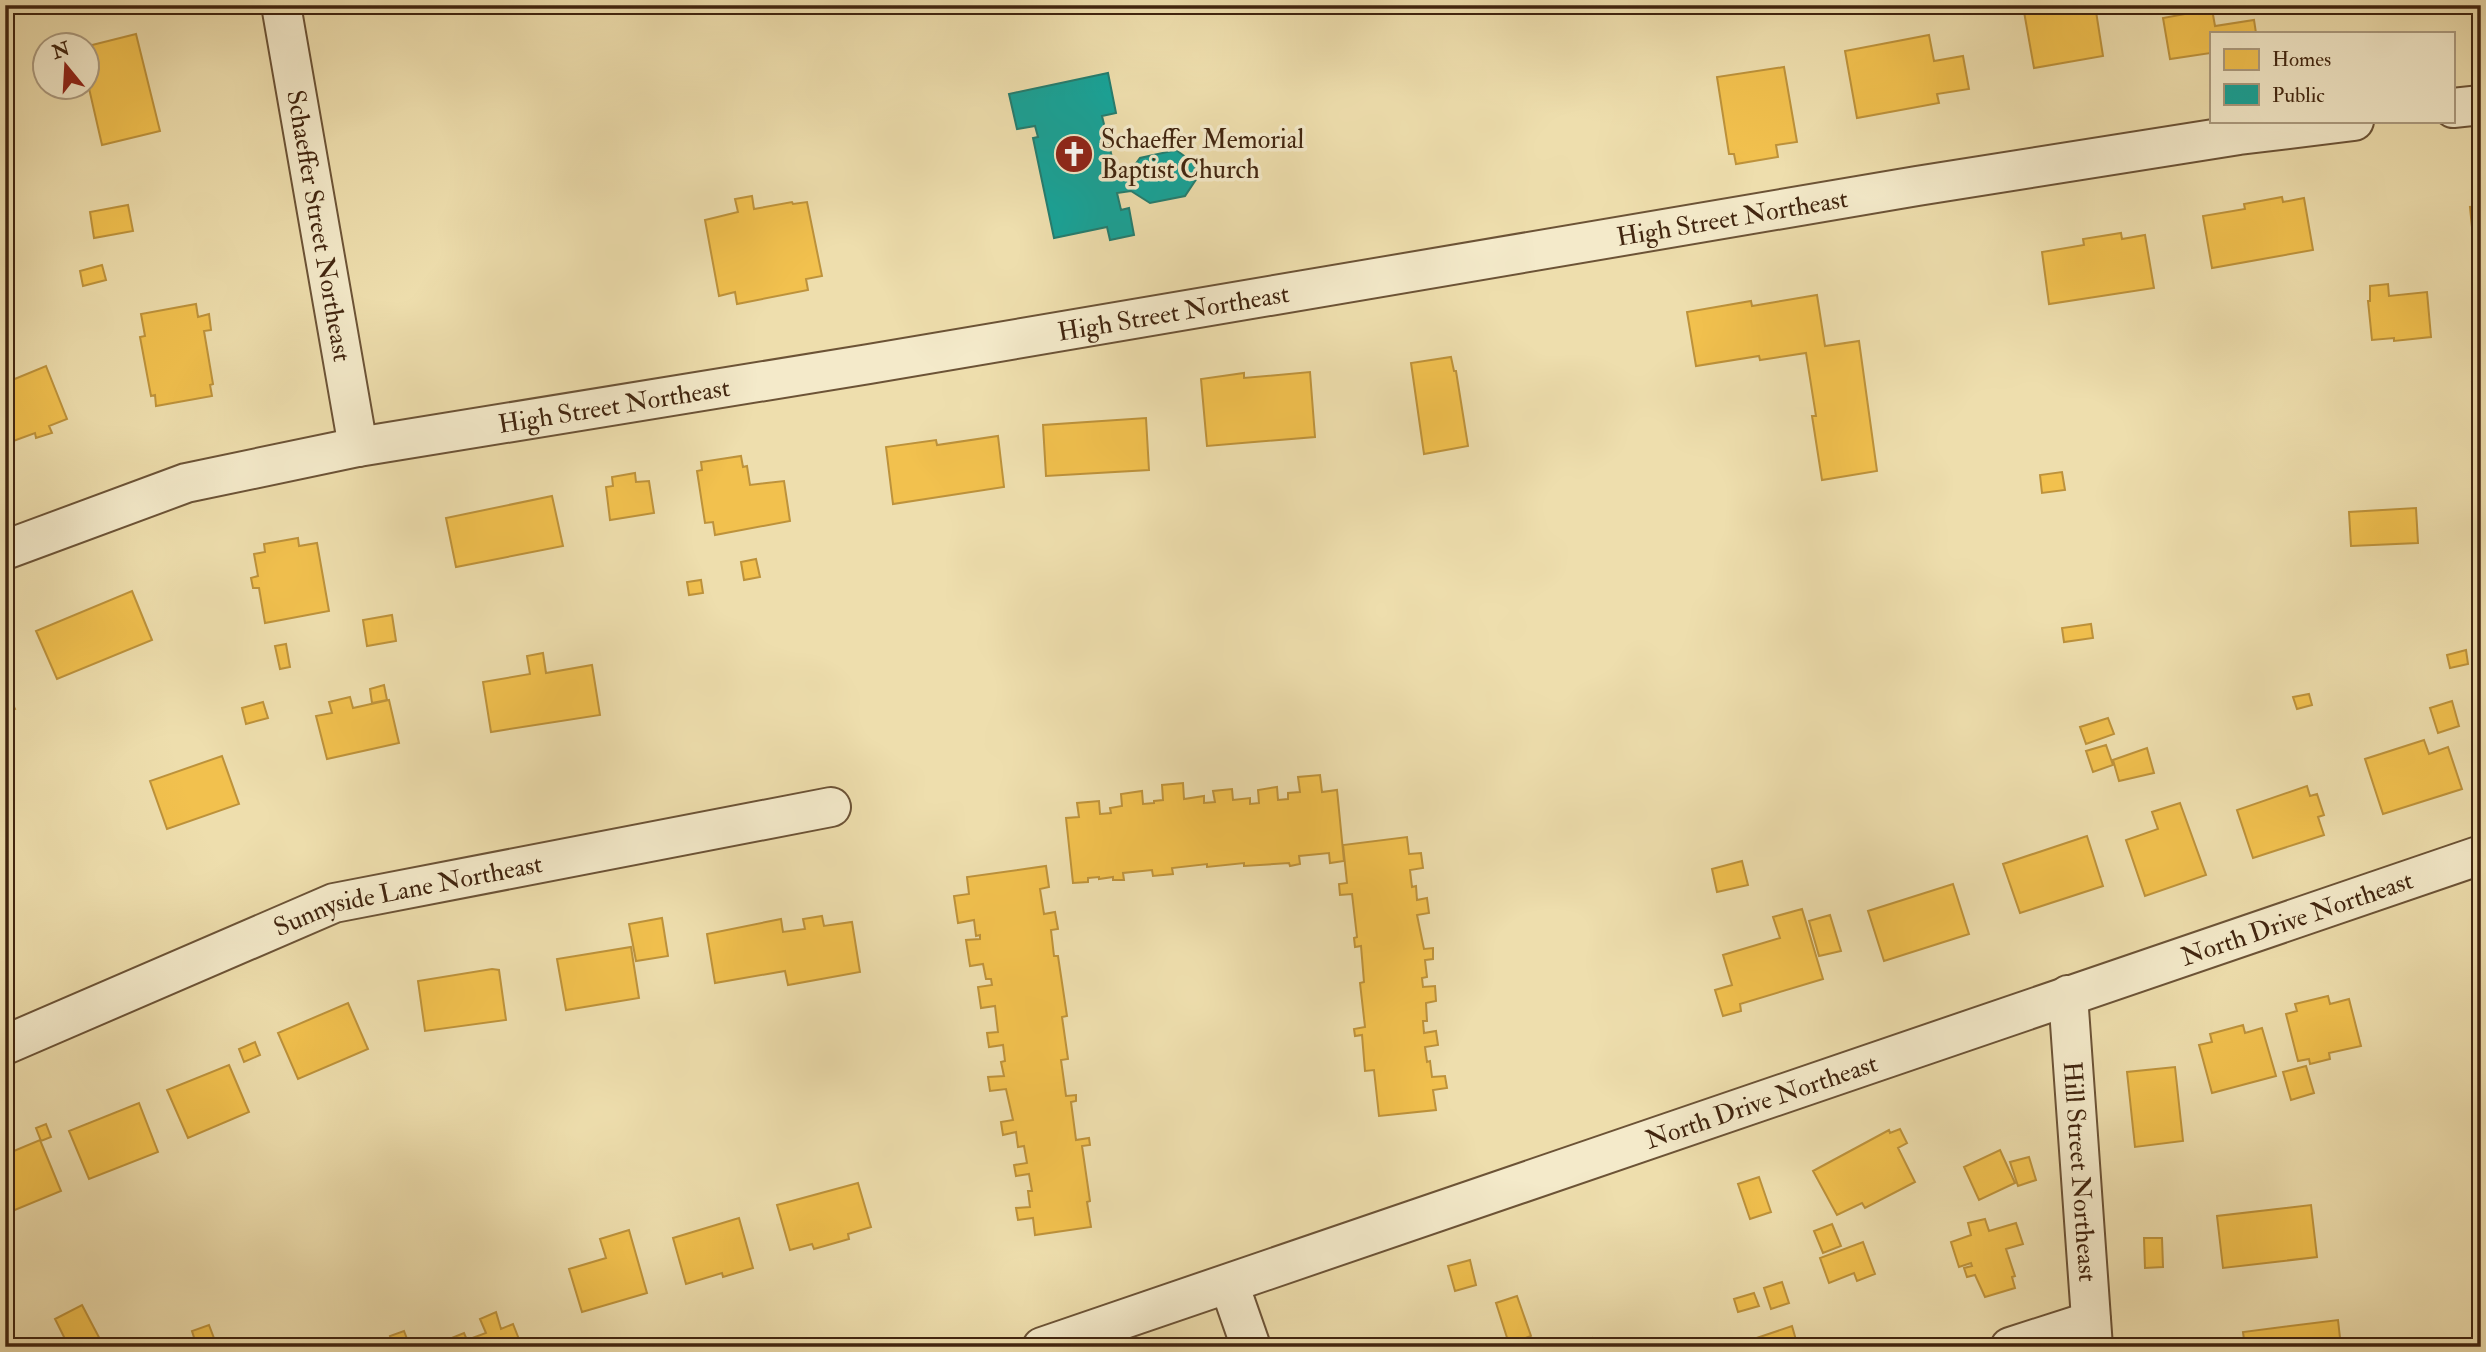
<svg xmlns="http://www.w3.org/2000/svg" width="2486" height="1352" font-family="'IM FELL Double Pica',serif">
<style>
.homes{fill:#f2c14e;stroke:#bd923b;stroke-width:2}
.public{fill:#17a398;stroke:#247d6f;stroke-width:2}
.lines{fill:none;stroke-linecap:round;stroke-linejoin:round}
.street-casing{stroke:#6c5336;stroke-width:42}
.street{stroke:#f4eaca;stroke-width:38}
.labels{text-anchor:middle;stroke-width:7;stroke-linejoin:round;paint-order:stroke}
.poi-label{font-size:26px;fill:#41250f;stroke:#f4eaca;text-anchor:start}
.street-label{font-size:26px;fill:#41250f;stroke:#f4eaca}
</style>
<rect width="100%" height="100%" fill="#eedead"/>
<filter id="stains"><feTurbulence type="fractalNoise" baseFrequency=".00286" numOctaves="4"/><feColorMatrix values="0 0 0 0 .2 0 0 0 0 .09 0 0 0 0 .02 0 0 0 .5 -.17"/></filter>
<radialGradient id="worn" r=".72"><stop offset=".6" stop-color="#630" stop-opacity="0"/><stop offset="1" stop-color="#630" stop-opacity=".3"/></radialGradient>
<path class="homes" d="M2031,5H2095L2103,56L2034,68L2023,6Z
M2212,9L2215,26L2254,20L2256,33H2211V53L2170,59L2163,18Z
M136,34L160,131L102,145L88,84V46Z
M1929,35L1934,61L1963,56L1969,89L1937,94L1939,103L1857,118L1845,51Z
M1784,67L1797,142L1776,145L1778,157L1736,164L1734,154H1729L1717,77Z
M752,196L754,209L792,202L793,204L807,202L822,276L806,279L808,290L737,304L735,292L719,296L705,220L738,212L735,199Z
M2282,197L2283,202L2304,198L2313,250L2212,268L2203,216L2245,209L2244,204Z
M128,205L133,231L94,238L90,212Z
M2481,206V289H2478L2470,207Z
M2121,233L2122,239L2145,235L2154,288L2049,304L2042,252L2084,245L2083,239Z
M102,265L106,280L83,286L80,271Z
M2388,284L2389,296L2427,292L2431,337L2394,341V338L2372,340L2368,301H2370V286Z
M1817,295L1825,346L1859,341L1877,471L1822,480L1812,416H1816L1806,353L1760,360L1759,356L1696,366L1687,312L1751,301L1752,306Z
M196,304L198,317L209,314L211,330L204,331L213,384L210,385L212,396L156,406L155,395L151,396L140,337L145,336L141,314Z
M1451,357L1454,371H1456L1468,446L1424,454L1411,363Z
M46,366L67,419L49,426L52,433L36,438L35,433L5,444V383Z
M1310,372L1315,437L1207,446L1201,379L1244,373V378Z
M2481,381V439H2478L2472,382Z
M1146,418L1149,470L1046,476L1043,425Z
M998,436L1004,487L893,504L886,447L936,440L937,445Z
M741,456L743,467L747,466L750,485L784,481L790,521L715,535L713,522L705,523L697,471L702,470L701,462Z
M2062,472L2065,490L2042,493L2040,475Z
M635,473L636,482L649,481L654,513L610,520L606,487L613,486L612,477Z
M552,496L563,546L456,567L446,518Z
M2416,508L2418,543L2351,546L2349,512Z
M298,538L299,546L317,543L329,611L265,623L259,588H253L251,578L258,576L254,554L265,552L264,544Z
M756,559L760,577L744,580L741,562Z
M701,580L703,593L689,595L687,582Z
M132,591L152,640L57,679L36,631Z
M392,615L396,641L367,646L363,620Z
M2091,624L2093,638L2064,642L2062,628Z
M286,644L290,667L280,669L275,646Z
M2466,650L2468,664L2450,668L2447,655Z
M543,653L546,673L592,665L600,715L491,732L483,682L530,674L527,656Z
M384,685L387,700L372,703L370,689Z
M5,687L15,709L5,714Z
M2309,694L2312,705L2297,709L2293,697Z
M350,697L353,708L389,700L399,743L327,759L316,716L332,713L329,702Z
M2452,701L2459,726L2438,733L2430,708Z
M263,702L268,718L246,724L242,708Z
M2108,718L2114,734L2086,744L2080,727Z
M2424,740L2429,754L2448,747L2462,789L2383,814L2365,759Z
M2106,745L2113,765L2093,772L2086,751Z
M2147,748L2154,773L2119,781L2113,760Z
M222,756L239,804L167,829L150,781Z
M1320,775L1322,792L1337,790L1344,861L1330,863L1329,853L1299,856L1300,864L1290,866L1289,863L1244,866V863L1207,867V864L1172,868L1173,874L1153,876L1152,870L1123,873L1124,880H1113V877L1099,879V877L1088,878V882L1073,883L1066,818L1079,817L1077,803L1099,801L1100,814L1111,813L1110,808L1122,806L1121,794L1142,791L1143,804L1154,803V801L1163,800L1162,785L1183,783L1184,799L1204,796V803L1215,802L1213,791L1232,789L1233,800L1250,798V804L1259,803L1258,790L1277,787L1278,800L1288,799V793L1300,792L1298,777Z
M2307,786L2310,796L2317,794L2324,815L2318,817L2324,835L2253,858L2237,810Z
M2180,803L2206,875L2145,896L2126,840L2158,829L2152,812Z
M2087,836L2103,886L2020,913L2003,864Z
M1407,837L1409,854L1421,853L1423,868L1410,870L1412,887L1416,886L1417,900L1427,898L1429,913L1417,915L1424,949L1433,948V959L1425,960L1427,977L1422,978L1423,987L1435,986L1436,1001L1426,1003L1427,1021H1423L1424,1033L1436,1031L1438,1045L1425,1047L1427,1062L1430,1061L1432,1077L1445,1076L1447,1088L1433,1090L1436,1110L1379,1116L1374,1070L1365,1071L1362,1035L1355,1036L1354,1029L1365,1027L1360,983L1364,982L1361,946L1355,947L1354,938L1357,937L1352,894L1340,895L1339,884L1347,883L1343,845Z
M1742,861L1748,885L1717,892L1712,869Z
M1046,866L1049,887L1040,889L1044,914L1055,912L1058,929L1051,930L1054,956H1058L1067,1016L1062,1017L1068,1059L1061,1060L1066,1096L1076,1095V1101L1071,1102L1076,1140L1089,1138L1090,1145L1082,1146L1090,1201L1087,1202L1091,1227L1035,1235L1033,1218L1018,1220L1016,1208L1030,1207L1028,1191H1032L1029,1174L1016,1176L1014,1165L1027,1163L1024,1146L1018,1147L1016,1132L1003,1135L1001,1122L1013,1120L1006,1089L990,1091L988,1077L1004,1076L1001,1062L1005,1061L1003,1045L989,1047L987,1033L998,1032L995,1006L981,1008L978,987L992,985L991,979H986L983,964L970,966L966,940L980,939V935L976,936L974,920L958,923L954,896L969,894L967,877Z
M1953,884L1969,934L1884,961L1868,911Z
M1802,909L1823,979L1740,1004L1741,1011L1723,1016L1715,990L1732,985L1723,955L1780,938L1773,917Z
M1830,915L1841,951L1819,956L1809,921Z
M822,916L824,926L852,922L860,972L788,985L785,971L715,983L707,934L781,919L783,932L805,929L803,919Z
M662,918L668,956L636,961L629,924Z
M631,947L639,998L566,1010L557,959Z
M492,969L499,970L506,1020L425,1031L418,981Z
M2328,996L2330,1004L2349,999L2361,1046L2329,1053L2330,1059L2310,1064L2309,1059L2298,1061L2286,1014L2297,1011L2295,1004Z
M348,1003L368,1049L298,1079L278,1033Z
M2243,1025L2245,1033L2262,1028L2276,1076L2212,1093L2199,1045L2212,1042L2210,1034Z
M255,1042L260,1055L244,1062L239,1049Z
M229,1065L249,1112L188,1138L167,1090Z
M2306,1066L2314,1093L2291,1100L2283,1072Z
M2175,1067L2183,1141L2135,1147L2127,1072Z
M139,1103L158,1152L89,1179L69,1131Z
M46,1124L51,1137L41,1141L36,1128Z
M1900,1129L1907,1143L1898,1148L1915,1182L1865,1208L1862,1203L1837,1215L1813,1171L1889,1130L1890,1133Z
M40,1140L61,1191L5,1214V1159L11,1156L9,1153Z
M2000,1150L2015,1183L1979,1200L1964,1167Z
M2029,1157L2036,1180L2018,1186L2010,1162Z
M1759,1177L1771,1212L1750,1219L1738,1184Z
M858,1183L871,1227L848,1234L849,1239L814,1249L812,1244L790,1250L777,1205Z
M2311,1205L2317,1257L2223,1268L2217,1216Z
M739,1218L753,1268L723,1277L722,1273L686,1284L673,1238Z
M1985,1219L1989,1231L2016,1223L2023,1244L2006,1249L2015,1276L2012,1277L2015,1288L1985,1297L1975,1275L1967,1277L1964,1268L1972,1266L1971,1263L1959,1267L1951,1242L1971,1235L1968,1223Z
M1832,1224L1841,1246L1823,1253L1814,1231Z
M629,1230L647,1293L582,1312L569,1269L606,1258L600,1239Z
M2144,1238H2162L2163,1267L2145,1268Z
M1863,1242L1875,1274L1857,1281L1854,1273L1829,1283L1820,1258Z
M1470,1260L1476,1285L1455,1291L1448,1266Z
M2477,1260H2481V1297H2480Z
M1782,1282L1789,1303L1771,1309L1764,1288Z
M1754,1293L1759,1306L1738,1312L1734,1299Z
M1517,1296L1531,1336L1509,1344L1496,1303Z
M82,1305L103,1345L101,1347H69L55,1319Z
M496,1312L501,1329L513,1324L522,1347H452L449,1339L464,1333L467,1340L486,1333L480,1319Z
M2338,1320L2341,1347H2245L2243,1332Z
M209,1325L215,1341L197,1347L192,1331Z
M1792,1326L1798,1347H1743L1742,1343Z
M404,1331L409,1344L394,1347L390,1336Z
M1592,1338L1595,1347H1578L1577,1343Z"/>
<path class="public" d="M1108,73L1116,113L1102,116L1117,178L1127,176L1140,158L1176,150L1194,163L1197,178L1185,196L1150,203L1131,191L1117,193L1121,210L1129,208L1134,235L1110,240L1107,227L1054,238L1033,138L1038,137L1035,126L1017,129L1009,94Z"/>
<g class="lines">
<g class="street-casing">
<g id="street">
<path id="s1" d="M281,5L358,447"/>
<path d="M2453,108L2481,105"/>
<path id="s2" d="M5,550L186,483L358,447L869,364L1917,186L2239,135L2354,121"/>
<path id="s3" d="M2068,995L2093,1347"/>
<path id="s4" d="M5,1045L334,903L831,807"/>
<path d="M1229,1284L1251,1347"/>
<path id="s5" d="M1042,1347L2481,855"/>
<path d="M2010,1347L2091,1321"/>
</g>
</g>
<use href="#street" class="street"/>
</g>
<defs>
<g id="church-disc" transform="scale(2.0125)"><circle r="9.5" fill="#8f2418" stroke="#f4eaca"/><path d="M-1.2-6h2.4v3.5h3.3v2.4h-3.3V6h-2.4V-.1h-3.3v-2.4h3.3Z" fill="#fff"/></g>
</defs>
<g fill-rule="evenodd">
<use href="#church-disc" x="1074" y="154"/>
</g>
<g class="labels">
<g class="poi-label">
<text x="1101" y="148">Schaeffer Memorial<tspan x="1101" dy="30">Baptist Church</tspan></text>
</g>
<g class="street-label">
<text dy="9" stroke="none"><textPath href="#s2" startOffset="1762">High Street Northeast</textPath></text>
<text dy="9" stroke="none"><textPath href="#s1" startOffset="224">Schaeffer Street Northeast</textPath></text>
<text dy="9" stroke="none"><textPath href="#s2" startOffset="1195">High Street Northeast</textPath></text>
<text dy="9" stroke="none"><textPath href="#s2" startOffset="628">High Street Northeast</textPath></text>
<text dy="9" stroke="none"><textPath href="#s4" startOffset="432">Sunnyside Lane Northeast</textPath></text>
<text dy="9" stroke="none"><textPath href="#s5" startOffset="1326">North Drive Northeast</textPath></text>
<text dy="9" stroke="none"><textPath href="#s5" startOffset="760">North Drive Northeast</textPath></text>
<text dy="9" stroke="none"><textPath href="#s3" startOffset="177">Hill Street Northeast</textPath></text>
</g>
</g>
<rect width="2486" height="1352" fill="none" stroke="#eedead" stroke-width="28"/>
<rect x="7" y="7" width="2472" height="1338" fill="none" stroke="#41250f" stroke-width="3.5"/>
<rect x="14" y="14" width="2458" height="1324" fill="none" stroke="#41250f" stroke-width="2"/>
<rect x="2210" y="32" width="245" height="91" fill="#f4eaca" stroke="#ac9b7f" stroke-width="2"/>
<rect x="2224" y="49" width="35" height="21" fill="#f2c14e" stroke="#ac9b7f" stroke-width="2"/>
<text x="2272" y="66" font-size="21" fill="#41250f">Homes</text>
<rect x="2224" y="84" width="35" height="21" fill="#17a398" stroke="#ac9b7f" stroke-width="2"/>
<text x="2272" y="102" font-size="21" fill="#41250f">Public</text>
<g transform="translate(66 66) rotate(342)"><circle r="33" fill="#f4eaca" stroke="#ac9b7f" stroke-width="2"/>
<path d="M0-5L12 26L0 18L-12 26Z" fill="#8f2418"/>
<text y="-10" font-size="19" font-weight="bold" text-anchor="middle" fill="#41250f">N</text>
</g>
<rect width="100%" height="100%" filter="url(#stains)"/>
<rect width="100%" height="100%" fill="url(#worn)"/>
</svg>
